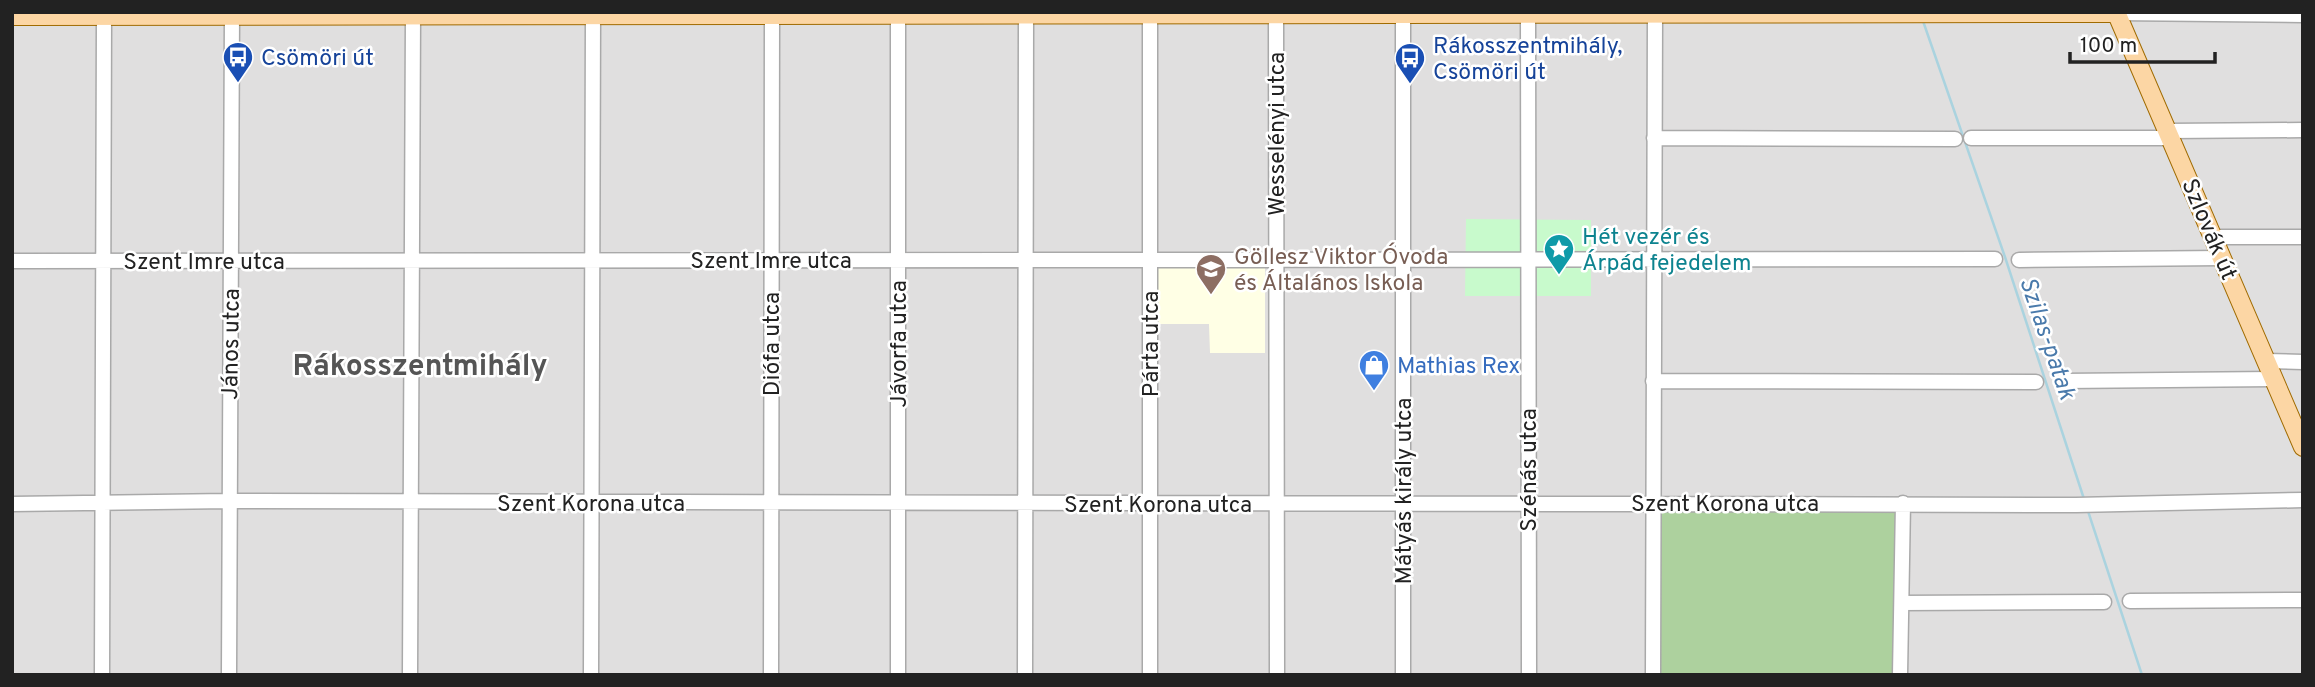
<svg xmlns="http://www.w3.org/2000/svg" width="2315" height="687" font-family="Overpass,sans-serif">
<style>
.residential{fill:#e0dfdf}
.education{fill:#ffffe5}
.forest{fill:#add19e}
.park{fill:#c8facc}
.lines{fill:none;stroke-linecap:round;stroke-linejoin:round}
.stream{stroke:#aad3df;stroke-width:2.5}
.minor-casing{stroke:#a9a9a9;stroke-width:17}
.major-casing{stroke:#a06b00;stroke-width:20}
.minor{stroke:#fff;stroke-width:14}
.major{stroke:#fcd6a4;stroke-width:18}
.labels{text-anchor:middle;stroke-width:5;stroke-linejoin:round;paint-order:stroke}
.transit-label{font-size:23px;fill:#164399;stroke:#fff;text-anchor:start}
.street-label{font-size:23px;fill:#222;stroke:#fff}
.culture-label{font-size:23px;fill:#0d838f;stroke:#fff;text-anchor:start}
.education-label{font-size:23px;fill:#785e54;stroke:#fff;text-anchor:start}
.shop-label{font-size:23px;fill:#366cbe;stroke:#fff;text-anchor:start}
.water-label{font-size:24px;font-style:italic;fill:#4a7aab;stroke:#fff}
.district-label{font-size:30px;font-weight:bold;fill:#555;stroke:#fff}
</style>
<rect width="100%" height="100%" fill="#f2efe9"/>
<path class="residential" d="M12,12H2303V675H12Z"/>
<path class="education" d="M1157,267L1265,268V353H1210L1209,324H1156Z"/>
<path class="forest" d="M1903,503L1900,675H1653L1654,504Z"/>
<path class="park" d="M1466,219L1591,220V296H1465Z"/>
<g class="lines">
<path class="stream" d="M1923,21L2005,257L2084,499
M2087,508L2142,675"/>
<g class="minor-casing">
<path id="minor" d="M1276,13L1277,675
M2116,13L2303,15
M1528,14L1529,675
M2168,131L2303,130
M1654,138L1955,139
M1971,138H2170
M2213,237H2303
M2019,260L2222,258
M12,261L1995,259
M2266,361L2303,362
M1653,381L2036,382
M2063,381L2274,379
M12,504L228,501L2076,505L2303,500
M2130,601L2303,600
M1902,603L2104,602
M102,675L104,15
M229,675L232,12
M410,675L413,15
M591,675L593,14
M771,675L772,13
M898,675V14
M1025,675L1026,14
M1150,675V14
M1403,675V13
M1653,675L1655,14
M1900,675L1903,503"/>
</g>
<g class="major-casing">
<path id="major" d="M2116,12L2303,447
M12,16L2116,13"/>
</g>
<use href="#minor" class="minor"/>
<use href="#major" class="major"/>
</g>
<defs>
<g id="bus-pin" transform="scale(1.575)"><path d="M0 17L-7.5 6A9.5 9.5 0 1 1 7.5 6Z" fill="#1a4fb4" stroke="#fff"/><path d="M-5-6H5V4H4V6H2V4H-2V6H-4V4H-5ZM-3.5-4V0h7V-4ZM-3.5 1.2v1.5H-2V1.2ZM2 1.2v1.5H3.5V1.2Z" fill="#fff"/></g>
<g id="sight-pin" transform="scale(1.575)"><path d="M0 17L-7.5 6A9.5 9.5 0 1 1 7.5 6Z" fill="#0f9aa8" stroke="#fff"/><path d="M0-6L1.8-2.2L6-1.7L2.9 1.2L3.7 5.4L0 3.3L-3.7 5.4L-2.9 1.2L-6-1.7L-1.8-2.2Z" fill="#fff"/></g>
<g id="school-pin" transform="scale(1.575)"><path d="M0 17L-7.5 6A9.5 9.5 0 1 1 7.5 6Z" fill="#8d6e63" stroke="#fff"/><path d="M0-5L7-2L0 1L-7-2ZM-4 1L0 2.5L4 1V4Q0 6-4 4Z" fill="#fff"/></g>
<g id="shop-pin" transform="scale(1.575)"><path d="M0 17L-7.5 6A9.5 9.5 0 1 1 7.5 6Z" fill="#3f7fe0" stroke="#fff"/><path d="M-5-2.5h2.3a2.7 3.5 0 0 1 5.4 0H5L5.5 6h-11ZM-1.5-2.5h3a1.5 2.3 0 0 0-3 0Z" fill="#fff"/></g>
</defs>
<g fill-rule="evenodd">
<use href="#bus-pin" x="238" y="57"/>
<use href="#bus-pin" x="1410" y="58"/>
<use href="#sight-pin" x="1559" y="249"/>
<use href="#school-pin" x="1211" y="269"/>
<use href="#shop-pin" x="1374" y="365"/>
</g>
<g class="labels">
<g class="transit-label">
<text x="1433" y="53">Rákosszentmihály,<tspan x="1433" dy="26">Csömöri út</tspan></text>
<text x="261" y="65">Csömöri út</text>
</g>
<g class="street-label">
<text transform="translate(1276 134) rotate(-90)" y="8">Wesselényi utca</text>
<text transform="translate(2210 229) rotate(67)" y="8">Szlovák út</text>
<text x="771" y="268">Szent Imre utca</text>
<text x="204" y="269">Szent Imre utca</text>
<text transform="translate(230 344) rotate(-89)" y="8">János utca</text>
<text transform="translate(771 344) rotate(-90)" y="8">Diófa utca</text>
<text transform="translate(898 344) rotate(-90)" y="8">Jávorfa utca</text>
<text transform="translate(1150 344) rotate(-90)" y="8">Párta utca</text>
<text transform="translate(1528 470) rotate(-90)" y="8">Szénás utca</text>
<text transform="translate(1403 491) rotate(-90)" y="8">Mátyás király utca</text>
<text x="591" y="511">Szent Korona utca</text>
<text x="1725" y="511">Szent Korona utca</text>
<text x="1158" y="512">Szent Korona utca</text>
</g>
<g class="culture-label">
<text x="1582" y="244">Hét vezér és<tspan x="1582" dy="26">Árpád fejedelem</tspan></text>
</g>
<g class="education-label">
<text x="1234" y="264">Göllesz Viktor Óvoda<tspan x="1234" dy="26">és Általános Iskola</tspan></text>
</g>
<g class="shop-label">
<text x="1397" y="373">Mathias Rex</text>
</g>
<g class="water-label">
<text transform="translate(2048 338) rotate(71)" y="8">Szilas-patak</text>
</g>
<g class="district-label">
<text x="420" y="375">Rákosszentmihály</text>
</g>
</g>
<rect width="2315" height="687" fill="none" stroke="#222222" stroke-width="28"/>
<path d="M2070 52v10h145v-10" fill="none" stroke="#222222" stroke-width="3.5"/>
<text x="2080" y="52" font-size="21" fill="#222222" stroke="#ffffff" stroke-width="5" paint-order="stroke">100 m</text>
</svg>
